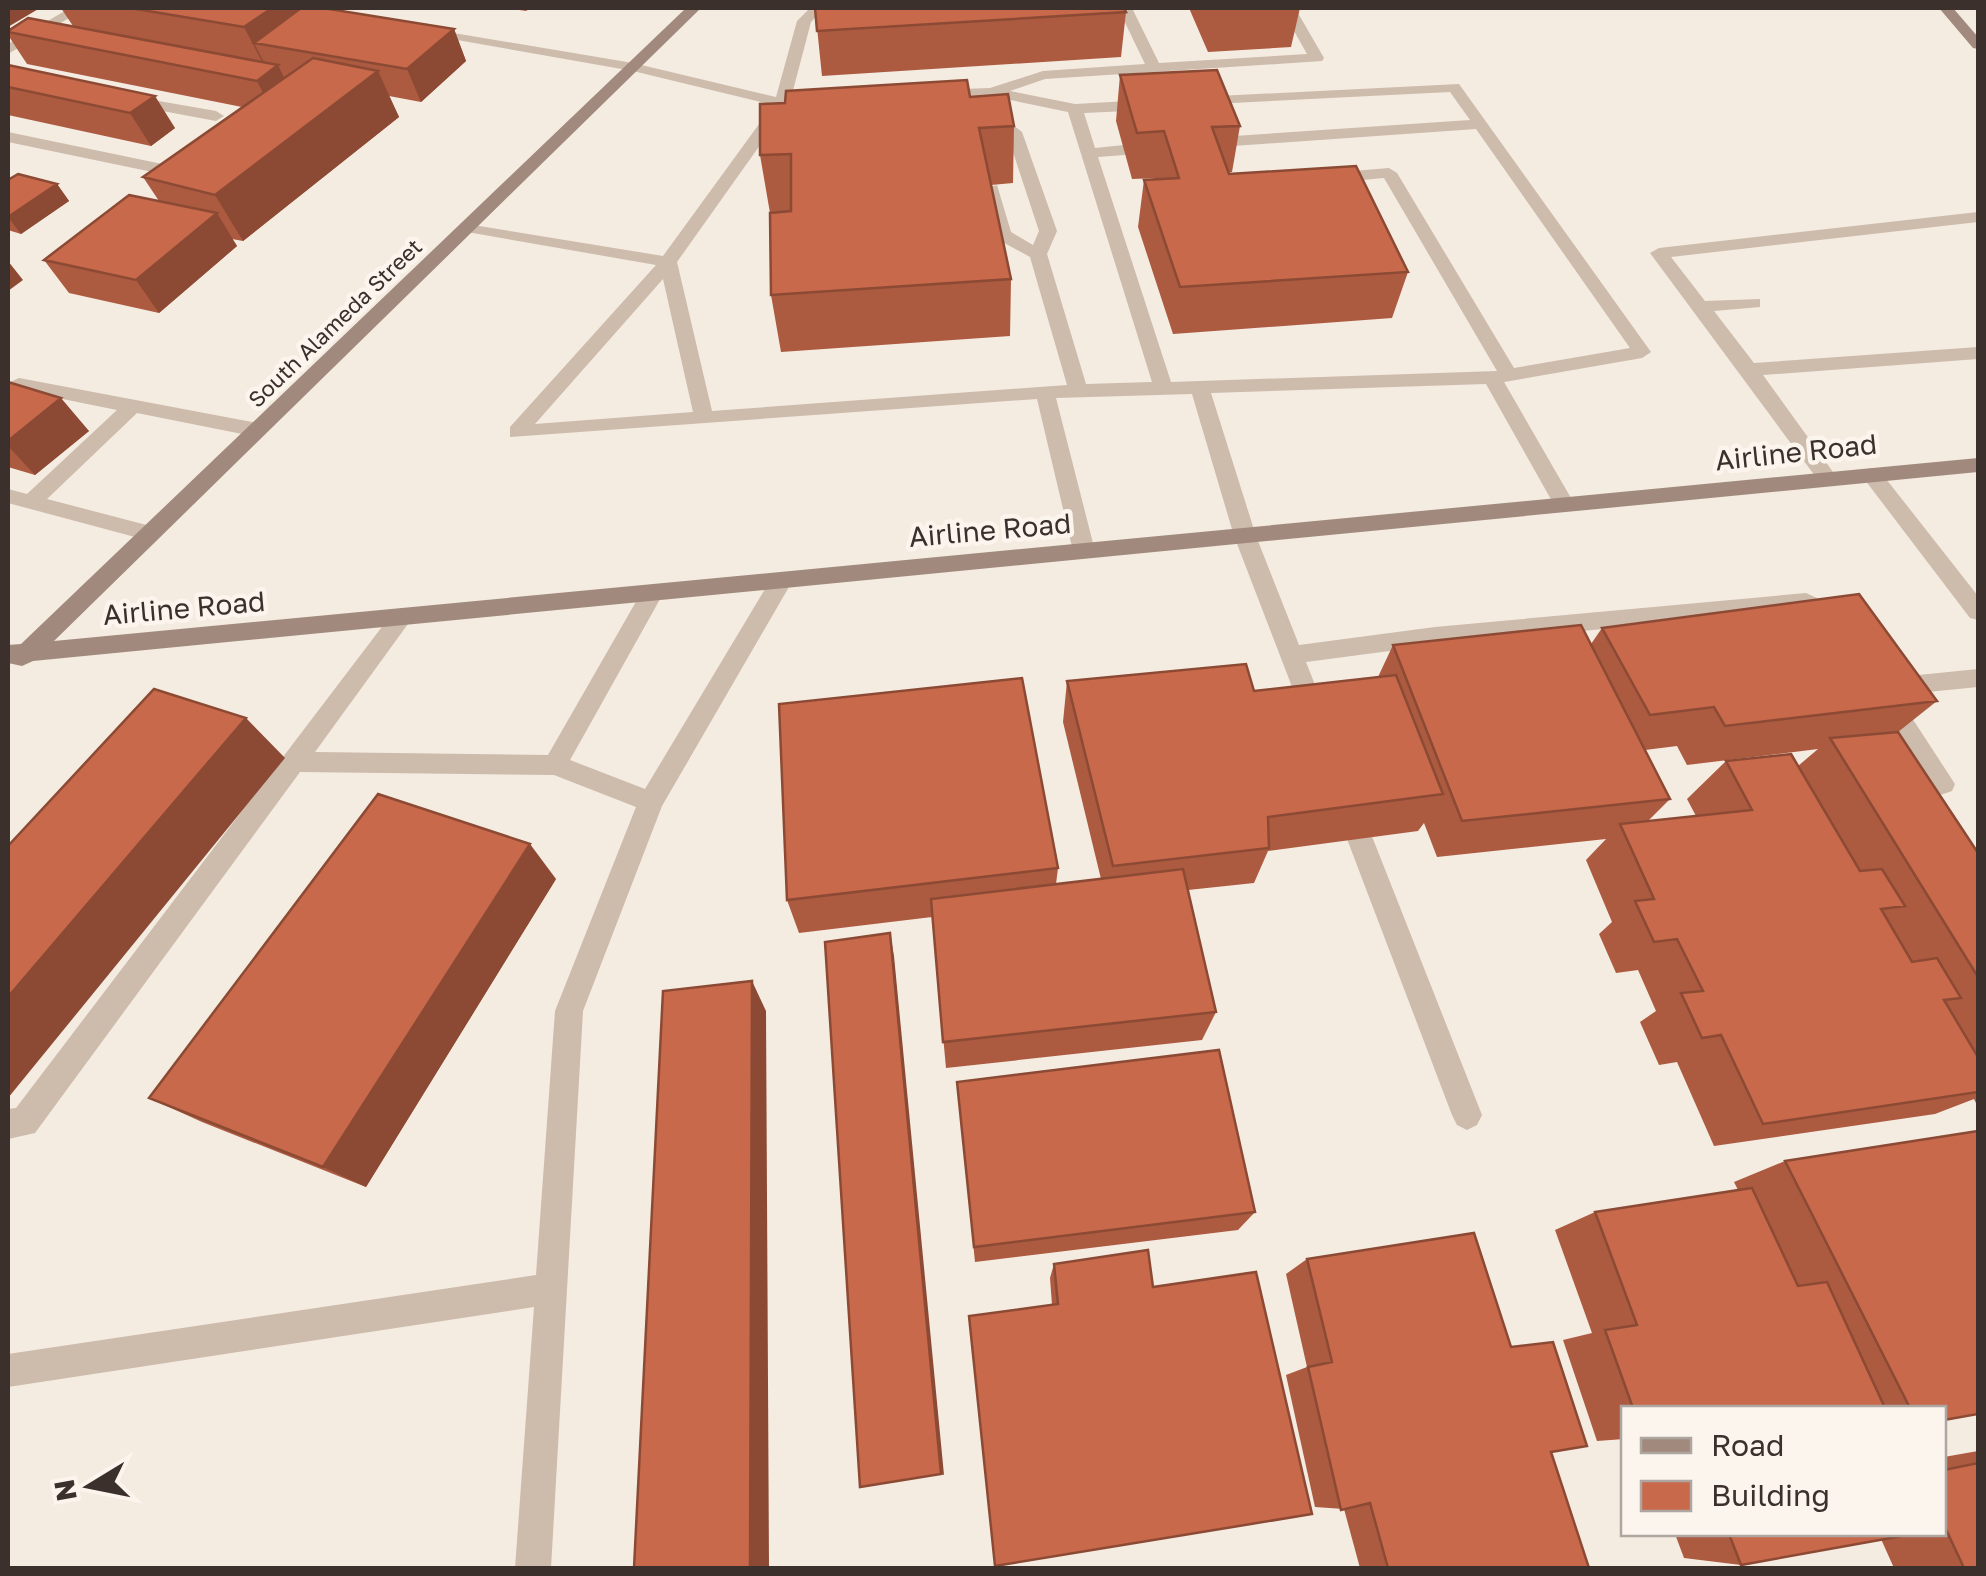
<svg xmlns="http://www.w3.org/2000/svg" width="1986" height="1576" font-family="'Golos Text',sans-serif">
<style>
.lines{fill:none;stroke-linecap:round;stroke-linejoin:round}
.lane{fill:#cdbbac;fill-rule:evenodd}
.street{fill:#cdbbac;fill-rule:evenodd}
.secondary{fill:#a18a7d;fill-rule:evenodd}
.wall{fill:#ac5a40;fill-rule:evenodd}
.shaded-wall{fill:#8c4a34}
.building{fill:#c8694b;stroke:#8c4a34;stroke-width:2.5}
.labels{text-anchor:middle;stroke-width:9;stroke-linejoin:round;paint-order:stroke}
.far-street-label{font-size:22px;fill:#3b302b;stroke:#fbf5ee}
.street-label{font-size:28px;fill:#3b302b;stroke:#fbf5ee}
</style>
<rect width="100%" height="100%" fill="#f4ebe1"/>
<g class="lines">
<path class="lane" d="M70,8H86L8,54V44Z
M810,8H824L811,22L791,98L816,96L824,101L816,106L787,107L677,262L712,411L1067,385L1030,257L997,239L983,189L997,185L1011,232L1033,245L1039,231L1007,134L989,120L985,97L935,100L927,95L935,90L990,88L1043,71L1145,64L1118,8H1132L1159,63L1307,54L1281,8H1295L1324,58L1322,61L1045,79L1010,91L1075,104L1148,100L1156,105L1148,110L1084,113L1095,148L1124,145L1132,150L1124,155L1098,157L1171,382L1497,371L1384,178L1329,183L1321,178L1329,173L1389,168L1397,173L1514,368L1630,348L1476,129L1219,147L1211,142L1219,137L1470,120L1450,92L1193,105V99L1198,97L1459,84L1651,352L1642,358L1504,382L1575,505L1564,512L1557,510L1486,384L1211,393L1256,536L1299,645L1435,627L1806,593L1840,609L1843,615L1840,621L1832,624L1803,610L1435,645L1306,662L1328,718L1324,725H1308L1304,718L1234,536L1192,394L1056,398L1095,551L1084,559L1073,551L1037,399L510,437V427L656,265L467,232L458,227L461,223L663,256L773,105L633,71L423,34L416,30L418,27L633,63L776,97L797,21ZM1001,98L1068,112L1152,382L1086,384L1047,254L1057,231L1022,132L1004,118ZM663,279L693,412L535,424Z
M130,96L216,111L224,116L216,121L125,104V98Z
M8,132L167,165L175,170L167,175L8,142Z
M1978,212V222L1671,257L1705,301L1760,299V307L1714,311L1754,363L1978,347V359L1763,375L1838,479L1828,486L1821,484L1650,253L1659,248Z
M19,378L257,423L267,430L257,437L137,413L47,499L158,528L161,533L158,538L150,541L8,503V489L27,494L117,410L23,391L8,399V383Z
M782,572L793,580L662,806L583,1011L551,1568H515L534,1307L8,1387V1354L536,1275L555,1011L636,807L554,775L300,772L35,1133L8,1139V1109L16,1108L394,611L402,608L413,617L315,752L548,755L645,586H661L664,592L570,760L645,789L774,574Z
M1978,669V687L1897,695L1955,784L1952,791C1935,797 1910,804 1893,799L1889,791L1893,783L1924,777L1872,699L1879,679Z
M1360,828L1369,831L1373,839L1482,1115L1477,1125L1467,1130L1457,1125L1452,1115L1347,839L1351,831Z"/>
<path class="street" d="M1872,468L1879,470L1978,596V620L1970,618L1865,480L1862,475L1865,470Z"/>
<path class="secondary" d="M686,8H701L54,641L1978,458V472L33,661L22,666L8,663V645L21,644Z
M1939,8H1953L1978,37V49L1973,48Z"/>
</g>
<path class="wall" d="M61,8H323L454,29L466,61L421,102L389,96L399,117L243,241L232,239L237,246L159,313L69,293L44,260L159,201L143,177L242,107L27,64L8,35V31L73,26Z
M506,8H531L526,11Z
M815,8L1126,12L1121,57L822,76Z
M1189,8H1300L1291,47L1208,52Z
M8,65L175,128L151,146L8,115Z
M1120,75L1240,126L1232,172L1228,173L1408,272L1392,318L1173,334L1138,227L1144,180L1159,179L1158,178L1132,179L1116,121Z
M970,97L1014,126L1013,183L991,185L1011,279L1010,336L781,352L771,295L770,213L760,155Z
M8,176L10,179L57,184L69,201L21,234L8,230Z
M8,382L89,431L35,475L8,467Z
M1602,628L1937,701L1898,732L1978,853V1107L1974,1099L1935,1114L1714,1146L1677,1062L1659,1065L1640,1022L1656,1011L1638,970L1616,973L1599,934L1612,922L1586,860L1606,839L1437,857L1424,823L1418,831L1268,851L1254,883L1188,890L1216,1012L1202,1040L946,1068L932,917L799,933L787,900L1058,868L1056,884L1101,879L1063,722L1067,681L1254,691L1378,677L1393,645L1591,644ZM1677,746L1687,765L1818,749L1798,766L1726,761L1687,799L1696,816L1648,821L1670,799L1645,750Z
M556,879L366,1187L202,1122L149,1098Z
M957,1082L1255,1212L1238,1230L975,1262Z
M1785,1161L1944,1408H1624V1439L1597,1441L1563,1340L1592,1333L1555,1230L1595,1212L1738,1190L1734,1182Z
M1307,1259L1511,1347L1551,1452L1589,1568H1360L1344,1509L1315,1507L1286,1375L1307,1367L1286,1274Z
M1054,1264L1153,1287L1312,1514L1052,1305L1050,1278Z
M1978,1451V1568H1894L1881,1539L1741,1565L1684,1558L1675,1534H1944V1457Z"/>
<path class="shaded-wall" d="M8,8H40L8,27Z
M272,8H305L254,43L269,72L268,73L244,27Z
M454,29L466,61L421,102L407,69Z
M278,65L294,98L274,114L257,81Z
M378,71L399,117L243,241L215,195Z
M155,96L175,128L151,146L130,113Z
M57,184L69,201L21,234L8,217Z
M217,213L237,246L159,313L136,280Z
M8,261L23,280L8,291Z
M61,398L89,431L35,475L8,446V441Z
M246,718L285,758L8,1098V997Z
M530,844L556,879L366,1187L323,1167Z
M890,933L894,956L944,1475L941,1474Z
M752,981L766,1011L769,1568H750Z"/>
<path class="building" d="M130,8H272L244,27Z
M301,8H323L454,29L407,69L254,43Z
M815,8H1124L1126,12L817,31Z
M28,18L278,65L257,81L8,32V31Z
M313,58L378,71L215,195L143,177Z
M8,65L155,96L130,113L8,87Z
M1217,70L1240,126L1212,127L1229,174L1356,166L1408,272L1180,287L1144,180L1179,178L1164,131L1137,133L1120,75Z
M967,80L970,97L1008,94L1014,126L979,128L1011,279L771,295L770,213L791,211V154L760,155V104L785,103L786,91Z
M18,174L57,184L8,217V180Z
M129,195L217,213L136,280L44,260Z
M8,382L61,398L8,441Z
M1859,594L1937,701L1725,726L1714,707L1650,715L1602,628Z
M1581,625L1670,799L1462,821L1393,645Z
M1246,664L1254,691L1396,675L1443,794L1268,817L1269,848L1113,866L1067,681Z
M1022,678L1058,868L787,900L779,704Z
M154,689L246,718L8,997V846Z
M1898,732L1978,853V977L1830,738Z
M1791,754L1860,871L1882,869L1905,906L1881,909L1912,962L1937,958L1961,998L1944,1000L1978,1057V1092L1763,1124L1721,1035L1702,1038L1681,993L1703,991L1677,939L1654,942L1635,901L1654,899L1620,824L1752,810L1726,761Z
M378,794L530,844L323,1167L149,1098Z
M1183,869L1216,1012L943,1042L931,899Z
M890,933L941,1474L860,1487L825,942Z
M752,981L750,1568H634L663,991Z
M1219,1050L1255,1212L974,1247L957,1082Z
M1978,1131V1414L1944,1420V1408H1910L1785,1161Z
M1752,1188L1798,1286L1827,1282L1885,1408H1633L1605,1330L1637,1325L1595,1212Z
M1474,1233L1511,1347L1553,1342L1587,1446L1551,1452L1589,1568H1388L1370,1503L1341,1510L1308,1367L1332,1362L1307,1259Z
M1148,1250L1153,1287L1256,1272L1312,1514L995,1566L969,1316L1058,1304L1054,1264Z
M1978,1463V1568H1964L1944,1525V1470Z
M1729,1534H1913L1741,1565Z"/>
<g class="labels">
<g class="far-street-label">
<text transform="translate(335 323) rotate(-44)" y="8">South Alameda Street</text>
</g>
<g class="street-label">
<text transform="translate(1796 452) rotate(-6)" y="10">Airline Road</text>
<text transform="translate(990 530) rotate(-5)" y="10">Airline Road</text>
<text transform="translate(184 608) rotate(-5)" y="10">Airline Road</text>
</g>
</g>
<rect width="1986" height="1576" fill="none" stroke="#3b302b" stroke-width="20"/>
<rect x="1621" y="1406" width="325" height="130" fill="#fbf5ee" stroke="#aea6a0" stroke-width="2.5"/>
<rect x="1641" y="1438" width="50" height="15" fill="#a18a7d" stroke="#aea6a0" stroke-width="2.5"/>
<text x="1711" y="1456" font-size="30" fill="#3b302b">Road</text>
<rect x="1641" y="1481" width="50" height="30" fill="#c8694b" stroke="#aea6a0" stroke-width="2.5"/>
<text x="1711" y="1506" font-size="30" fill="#3b302b">Building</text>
<g transform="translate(90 1486) rotate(260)" stroke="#fbf5ee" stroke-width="8" paint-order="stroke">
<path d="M0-8L18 38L0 25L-18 38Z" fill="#3b302b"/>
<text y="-15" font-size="28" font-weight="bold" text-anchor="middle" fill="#3b302b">N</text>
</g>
</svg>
